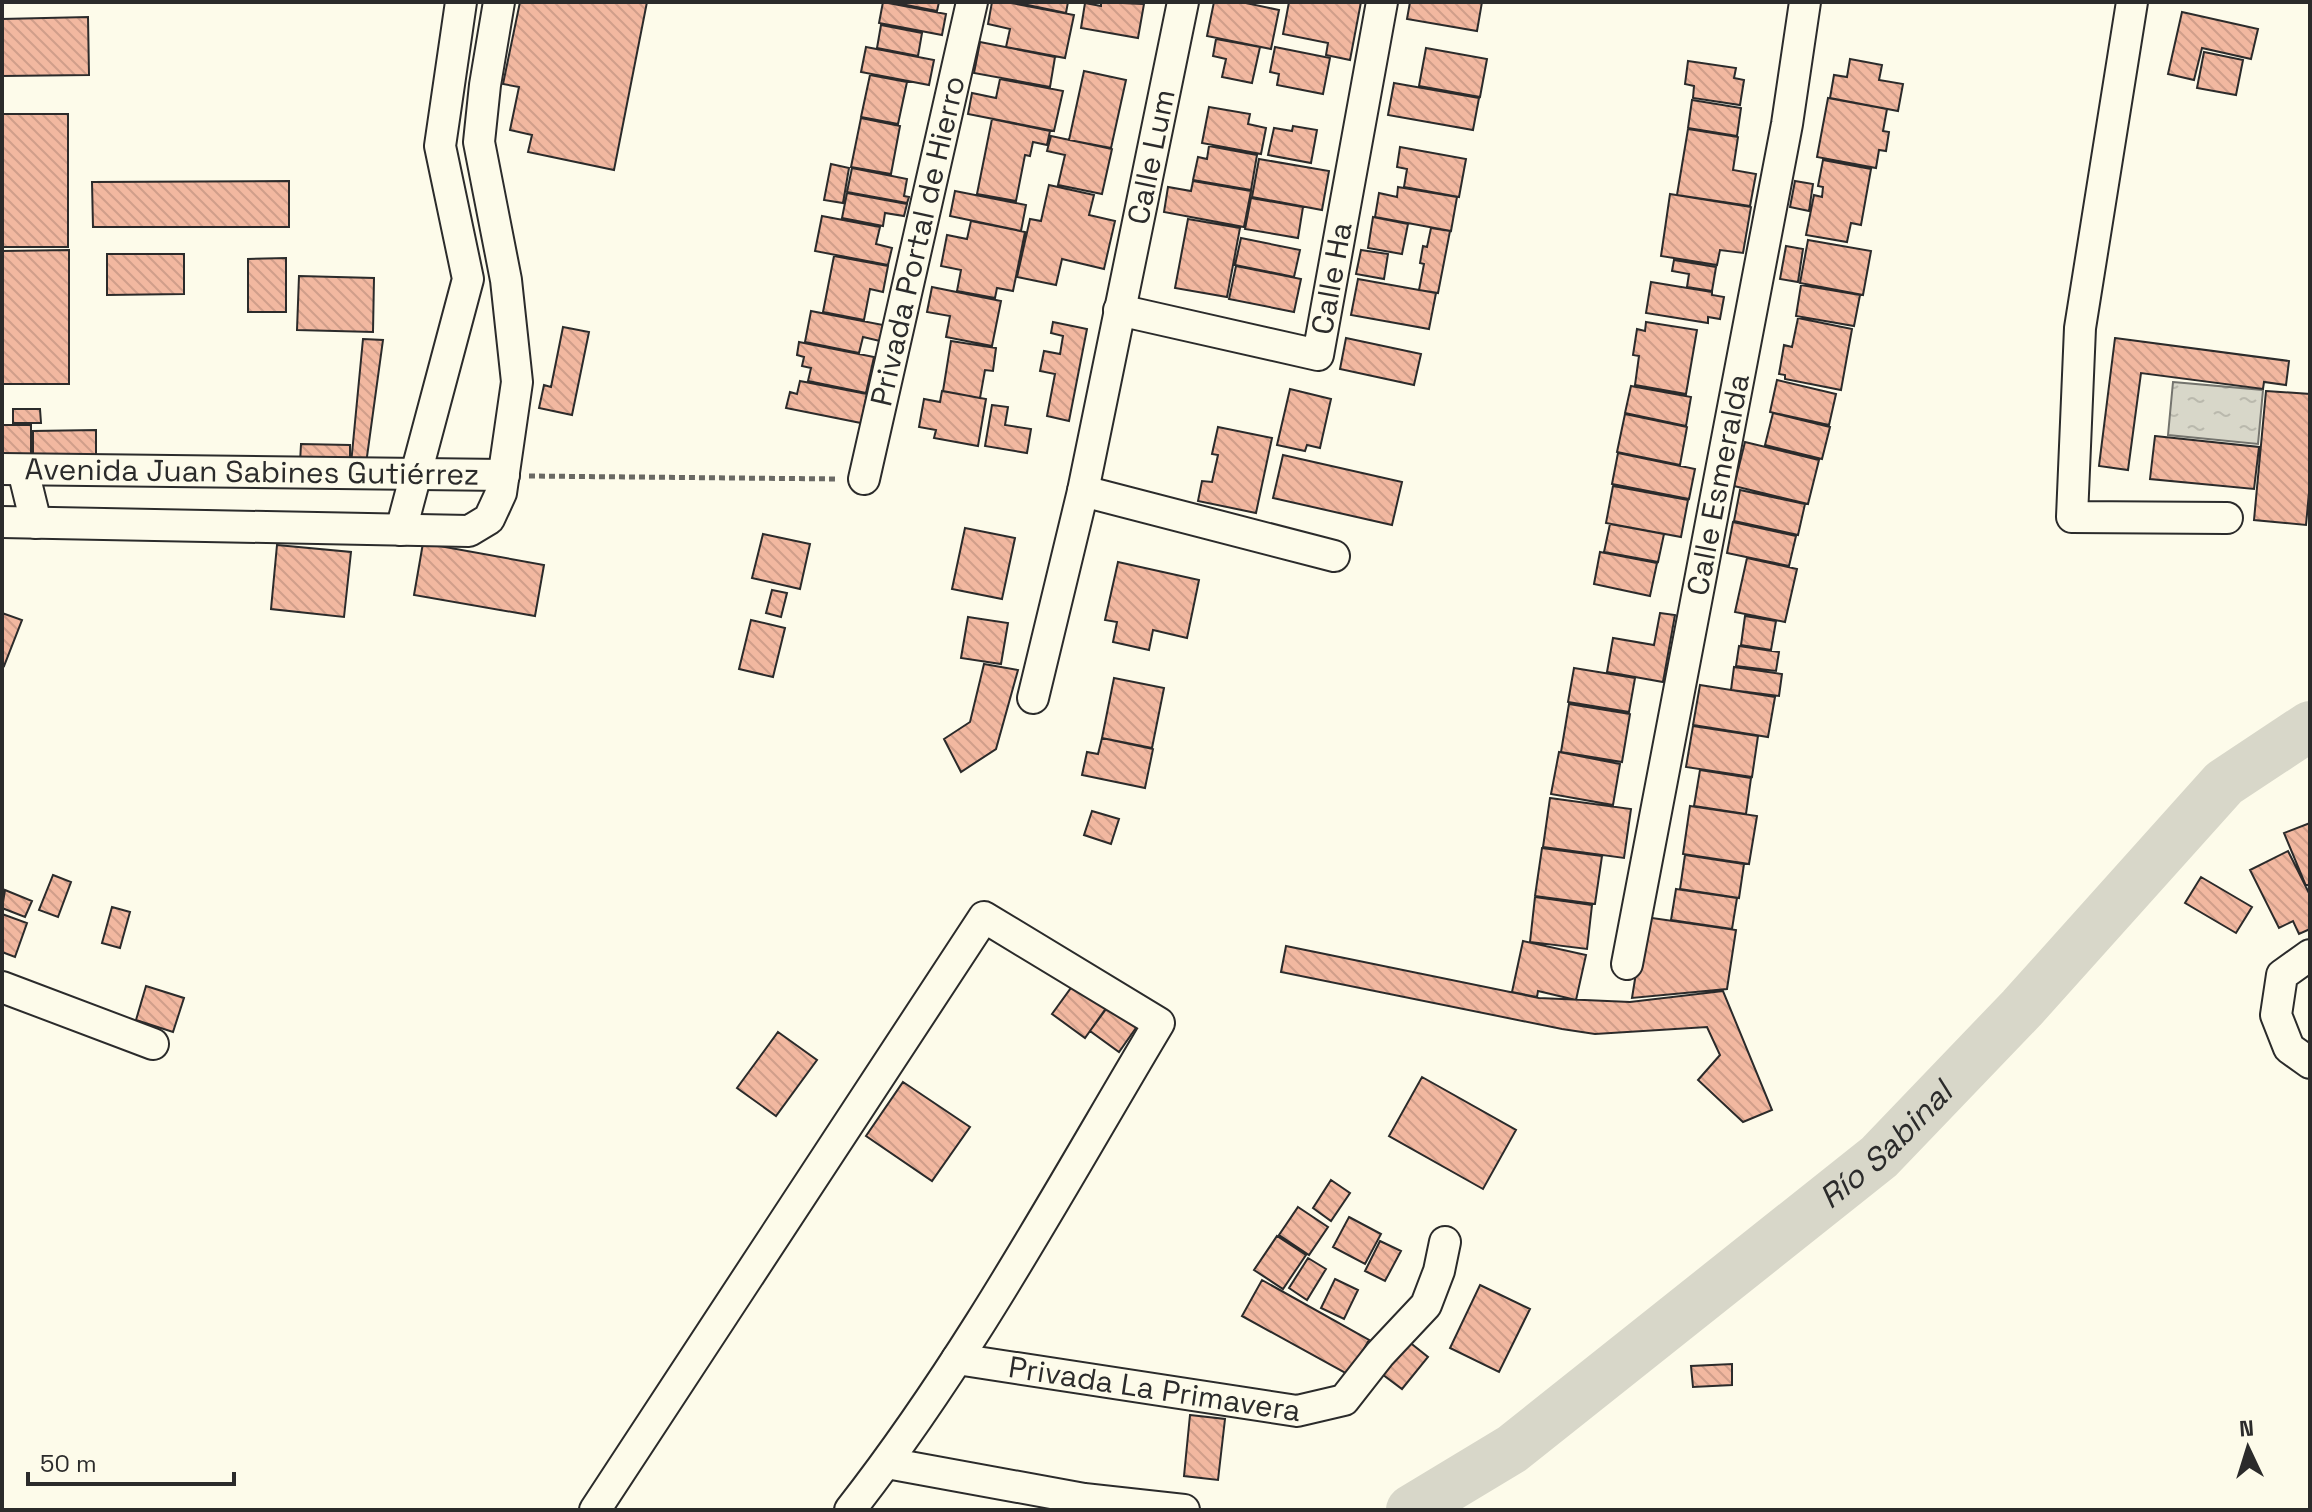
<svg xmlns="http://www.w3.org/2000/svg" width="2312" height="1512" font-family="'Space Grotesk',sans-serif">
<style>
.water{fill:url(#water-ripples);stroke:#74746e;stroke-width:2}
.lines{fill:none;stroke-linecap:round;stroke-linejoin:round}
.river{stroke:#d8d7c9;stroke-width:50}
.building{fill:url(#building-back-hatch);stroke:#2b2b2b;stroke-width:2}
.minor-casing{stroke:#2b2b2b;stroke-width:34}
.path{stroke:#6a6964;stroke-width:5;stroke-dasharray:6 4;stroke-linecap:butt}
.minor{stroke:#fdfbea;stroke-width:30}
.labels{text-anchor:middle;stroke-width:6;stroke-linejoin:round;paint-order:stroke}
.street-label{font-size:30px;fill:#2b2b2b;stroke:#fdfbea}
.water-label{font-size:32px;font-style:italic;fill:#2b2b2b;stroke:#fdfbea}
</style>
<defs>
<pattern id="water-ripples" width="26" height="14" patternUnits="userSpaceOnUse" patternTransform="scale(2)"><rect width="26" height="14" fill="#d8d7c9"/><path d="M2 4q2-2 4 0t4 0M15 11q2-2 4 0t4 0" fill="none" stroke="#bab9ad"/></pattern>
<pattern id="building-back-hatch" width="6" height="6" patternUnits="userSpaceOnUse" patternTransform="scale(2)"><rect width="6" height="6" fill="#f2b8a0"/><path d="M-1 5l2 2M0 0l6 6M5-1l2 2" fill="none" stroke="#d09e8a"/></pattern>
</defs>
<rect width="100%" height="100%" fill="#fdfbea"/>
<path class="water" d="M2173,382L2263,390L2258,444L2168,435Z"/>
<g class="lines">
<path class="river" id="s1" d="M1411,1510L1512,1449L1879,1157L2022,1008L2224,783L2310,726"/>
</g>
<path class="building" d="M520,2H647L614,170L528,152L532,135L510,130L519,87L503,84Z
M883,2L946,14L942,35L879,23Z
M891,2H939L937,11Z
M992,2H1006L1074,15L1065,58L1006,47L1010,29L988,24Z
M1013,2H1068L1066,13Z
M1101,2L1144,4L1138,38L1081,28L1085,3L1101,6Z
M1214,2H1241L1279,10L1271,49L1207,36Z
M1289,2H1361L1350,60L1326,55L1328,43L1283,34Z
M1410,2H1482L1477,31L1407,19Z
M2182,12L2258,29L2251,59L2202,48L2194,80L2168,74Z
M88,17L89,75L2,76V19Z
M881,25L922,33L918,56L877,48Z
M1216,39L1260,47L1252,83L1222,77L1226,59L1213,56Z
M980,42L1055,57L1050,87L974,73Z
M866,47L934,60L929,85L861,72Z
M1275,47L1330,58L1323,94L1277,85L1279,74L1270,72Z
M1426,48L1487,59L1480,97L1419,86Z
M2204,52L2243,60L2236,95L2197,88Z
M1850,59L1882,65L1879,80L1903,84L1898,111L1830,98L1834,75L1847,77Z
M1688,61L1736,68L1734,78L1744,80L1740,105L1693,98L1694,86L1685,84Z
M1084,71L1126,80L1111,148L1069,140Z
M870,75L907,82L898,124L861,117Z
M1000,79L1063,91L1054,131L968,114L972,93L996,98Z
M1394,83L1479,98L1473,130L1388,115Z
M1828,98L1887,109L1883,131L1889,132L1886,151L1879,150L1876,168L1817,157Z
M1692,100L1741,108L1737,136L1688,128Z
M1209,107L1250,114L1248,124L1266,128L1261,154L1202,143Z
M2,114H68V247H2Z
M861,118L900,126L891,174L851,167Z
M992,119L1050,131L1047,145L1033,142L1030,156L1025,155L1016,201L977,194Z
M1293,126L1317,130L1311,163L1268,155L1274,128L1292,131Z
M1688,129L1738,137L1733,170L1756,174L1750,206L1677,195Z
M1051,136L1112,149L1102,194L1058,185L1065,155L1047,151Z
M1209,146L1257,155L1251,190L1193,180L1198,157L1207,159Z
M1400,147L1466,159L1459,197L1404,187L1407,169L1397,167Z
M1259,159L1329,171L1322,210L1252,197Z
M1823,160L1871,169L1861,225L1851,223L1847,242L1806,235L1814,195L1822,197L1823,187L1818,186Z
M831,164L849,168L843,203L824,200Z
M852,168L907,179L904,196L909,197L907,203L847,192Z
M289,181V227H93L92,182Z
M1193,181L1251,191L1244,227L1164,212L1168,187L1191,191Z
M1795,181L1813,184L1809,211L1790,207Z
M1049,185L1094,195L1089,215L1115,221L1104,269L1062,259L1056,285L1017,277L1030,219L1041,221Z
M1398,187L1457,197L1451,231L1375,217L1379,193L1397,197Z
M955,191L1026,205L1021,231L950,216Z
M847,193L907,204L904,216L885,213L883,226L842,218Z
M1670,194L1751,207L1743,253L1720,250L1717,265L1661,256Z
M1251,198L1303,207L1298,238L1245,229Z
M822,216L880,227L876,244L892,248L888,265L815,251Z
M1373,217L1408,224L1402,254L1368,248Z
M1188,219L1240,228L1227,297L1175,288Z
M971,221L1025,232L1013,291L997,288L995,298L957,291L961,270L941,266L947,235L967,239Z
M1431,228L1450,231L1438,293L1419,290L1424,264L1420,263L1423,246L1427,247Z
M1241,238L1300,250L1294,277L1235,265Z
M1808,240L1871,251L1863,295L1800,283Z
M1786,246L1803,249L1798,282L1780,279Z
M69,250V384H2V251Z
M1361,250L1388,254L1384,279L1356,274Z
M107,254H184V294L107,295Z
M834,256L888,266L883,292L870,289L864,320L823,312Z
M286,258V312H248V259Z
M1674,260L1716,267L1712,291L1687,287L1689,274L1672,271Z
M1236,266L1301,279L1294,312L1229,299Z
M299,276L374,278L373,332L297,330Z
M1358,279L1436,293L1429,329L1351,315Z
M1651,282L1712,292V295L1724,297L1720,319L1708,317V323L1646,313Z
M1801,285L1860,295L1854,326L1796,316Z
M932,287L1001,301L992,346L946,337L950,316L927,312Z
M811,311L883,325L880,341L863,337L859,353L805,342Z
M1798,318L1852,329L1841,390L1785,379V375L1779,374L1784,345L1792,347Z
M1053,322L1087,329L1069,421L1047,416L1055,374L1040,371L1044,351L1060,354L1063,336L1051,333Z
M1646,322L1697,330L1686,394L1635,385L1639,356L1633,355L1637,329L1645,331Z
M563,327L589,332L572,415L539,408L544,385L551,387Z
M1346,338L1421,354L1414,385L1340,369Z
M2115,338L2289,361L2286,385L2264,382L2263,389L2141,373L2128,470L2099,466Z
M363,339L383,340L366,464H351Z
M951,341L996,348L993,371L985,370L980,398L943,391Z
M799,342L874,357L866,393L808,381L811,368L802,366L804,357L797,355Z
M1777,380L1836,394L1829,425L1770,412Z
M800,381L867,394L861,423L786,408L790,392L797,394Z
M1631,386L1691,397L1686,426L1625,413Z
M1290,389L1331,399L1320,448L1307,445L1305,451L1277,445Z
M942,391L986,399L978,446L934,438L936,430L919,427L924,399L940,402Z
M2266,391L2310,394V482L2306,525L2254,520Z
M992,405L1008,407L1005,425L1031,429L1027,453L985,446Z
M13,409H40L41,423H13Z
M1773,413L1830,427L1822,459L1765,445Z
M1625,414L1687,427L1680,465L1617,452Z
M2,425H31V458H2Z
M1218,427L1272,438L1256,513L1198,501L1202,481L1212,482L1218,455L1212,454Z
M96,430V457H33V431Z
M2155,436L2259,447L2254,489L2150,479Z
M1745,442L1819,460L1808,504L1734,486Z
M301,444L350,445V464L300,463Z
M1618,453L1695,469L1689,499L1612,484Z
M1283,455L1402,482L1392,525L1273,498Z
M1613,486L1688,500L1681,537L1606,523Z
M1740,490L1805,504L1798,535L1734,521Z
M1733,522L1796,536L1789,566L1727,553Z
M1610,524L1664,534L1658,562L1604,552Z
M965,528L1015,538L1002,599L952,589Z
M763,534L810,544L800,589L752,578Z
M423,543L544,565L535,616L414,595Z
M277,545L351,552L344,617L271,609Z
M1600,552L1657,563L1650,596L1594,584Z
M1747,558L1797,569L1785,622L1735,612Z
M1118,562L1199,580L1187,638L1153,630L1149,650L1113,642L1117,622L1105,620Z
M772,590L787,593L781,617L766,613Z
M2,613L22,620L4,666L2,665Z
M1660,613L1675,615L1663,682L1607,672L1613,638L1654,645Z
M1745,616L1776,621L1771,650L1741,645Z
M968,617L1008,623L1001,664L961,658Z
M751,620L785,628L773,677L739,669Z
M1739,646L1779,652L1776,671L1736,666Z
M984,664L1018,670L996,749L961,772L944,739L970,722Z
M1734,667L1782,674L1779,696L1731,690Z
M1574,668L1635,678L1629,712L1568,702Z
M1114,678L1164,688L1152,748L1102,738Z
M1700,685L1775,697L1768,737L1693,725Z
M1569,704L1630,714L1622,762L1561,752Z
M1693,726L1758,736L1752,777L1686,767Z
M1102,738L1153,749L1145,788L1082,775L1087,752L1098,754Z
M1559,752L1620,764L1613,805L1551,794Z
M1700,770L1751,778L1746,814L1694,806Z
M1550,798L1631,809L1624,858L1543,847Z
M1690,806L1757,816L1749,864L1683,854Z
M1092,811L1119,819L1111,844L1084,835Z
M2310,823V884L2306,886L2284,833Z
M1542,848L1602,856L1595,904L1535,896Z
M2288,851L2310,895V929L2299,934L2293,921L2279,928L2250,870Z
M1685,855L1744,864L1739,898L1680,889Z
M53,875L71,882L58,917L39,910Z
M2201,877L2252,907L2236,933L2185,903Z
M1676,889L1737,898L1732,929L1671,920Z
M5,890L32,901L25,917L2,908Z
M1535,897L1592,905L1587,949L1530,942Z
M112,907L130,912L120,948L102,943Z
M2,914L27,923L15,957L2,952Z
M1645,917L1736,930L1727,989L1632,998Z
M1523,941L1586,955L1576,1000L1538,991L1537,997L1512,992Z
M1286,946L1539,998L1630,1002L1723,991L1772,1110L1743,1122L1698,1080L1720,1055L1707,1027L1595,1034L1562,1029L1281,972Z
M1076,981L1109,1004L1085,1038L1052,1014Z
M146,986L184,998L173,1032L136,1020Z
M1109,1005L1138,1025L1119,1052L1090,1031Z
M778,1032L817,1060L776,1116L737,1088Z
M1422,1077L1516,1130L1483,1189L1389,1136Z
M903,1082L970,1127L932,1181L866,1136Z
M1331,1180L1350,1193L1331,1221L1313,1208Z
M1298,1207L1328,1227L1309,1255L1279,1235Z
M1349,1217L1381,1234L1365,1264L1333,1247Z
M1277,1236L1306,1255L1283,1289L1254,1270Z
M1380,1241L1401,1251L1385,1281L1365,1271Z
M1308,1258L1326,1269L1307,1300L1289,1288Z
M1335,1279L1358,1290L1344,1319L1321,1308Z
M1262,1280L1369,1340L1349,1375L1242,1316Z
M1480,1285L1530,1309L1499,1372L1450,1348Z
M1408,1341L1428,1357L1402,1389L1382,1374Z
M1732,1364V1385L1693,1387L1691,1366Z
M1190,1415L1225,1419L1218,1480L1184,1476Z"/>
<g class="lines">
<g class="minor-casing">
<g id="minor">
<path d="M2132,2L2080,328L2072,517L2227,518"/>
<path id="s2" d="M1119,310L1318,355L1382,2"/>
<path id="s3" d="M2,469L504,475"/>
<path d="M23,470L36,523"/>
<path id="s4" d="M864,479L972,2"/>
<path d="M1083,491L1334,556"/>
<path d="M2,522L469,531L489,519L501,493L517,382L506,280L479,142L485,85L499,2"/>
<path d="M401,530L468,279L440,146L461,2"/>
<path id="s5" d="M1033,698L1083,491L1183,2"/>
<path d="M2310,955L2282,975L2276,1015L2289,1048L2310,1063"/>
<path id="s6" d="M1627,964L1787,124L1805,2"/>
<path d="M2,987L153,1044"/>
<path id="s7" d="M957,1359L1297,1411L1344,1400L1380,1354L1426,1305L1439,1271L1445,1242"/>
<path d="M887,1463L1084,1499L1184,1510"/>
<path d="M595,1510L984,917L1159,1023C1061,1187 969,1358 850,1510"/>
</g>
</g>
<path class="path" d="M529,476L839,479"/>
<use href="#minor" class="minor"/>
</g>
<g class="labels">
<g class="street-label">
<text dy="10" stroke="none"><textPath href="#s5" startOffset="554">Calle Lum</textPath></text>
<text dy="10" stroke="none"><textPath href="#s4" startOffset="244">Privada Portal de Hierro</textPath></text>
<text dy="10" stroke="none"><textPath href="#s2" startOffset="282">Calle Ha</textPath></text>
<text dy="10" stroke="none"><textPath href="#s3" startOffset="250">Avenida Juan Sabines Gutiérrez</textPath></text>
<text dy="10" stroke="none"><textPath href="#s6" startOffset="488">Calle Esmeralda</textPath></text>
<text dy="10" stroke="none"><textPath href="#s7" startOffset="200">Privada La Primavera</textPath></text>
</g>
<g class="water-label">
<text dy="11" stroke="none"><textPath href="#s1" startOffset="600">Río Sabinal</textPath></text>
</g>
</g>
<rect width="2312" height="1512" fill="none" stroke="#2b2b2b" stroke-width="8"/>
<g transform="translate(2248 1448) rotate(356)" stroke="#fdfbea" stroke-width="6" paint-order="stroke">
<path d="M0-6L14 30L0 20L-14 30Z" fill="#2b2b2b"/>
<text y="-12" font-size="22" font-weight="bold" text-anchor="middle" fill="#2b2b2b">N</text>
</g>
<path d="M28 1472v12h206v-12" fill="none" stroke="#2b2b2b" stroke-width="4"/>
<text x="40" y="1472" font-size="24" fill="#2b2b2b" stroke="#fdfbea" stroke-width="6" paint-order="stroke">50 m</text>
</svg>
